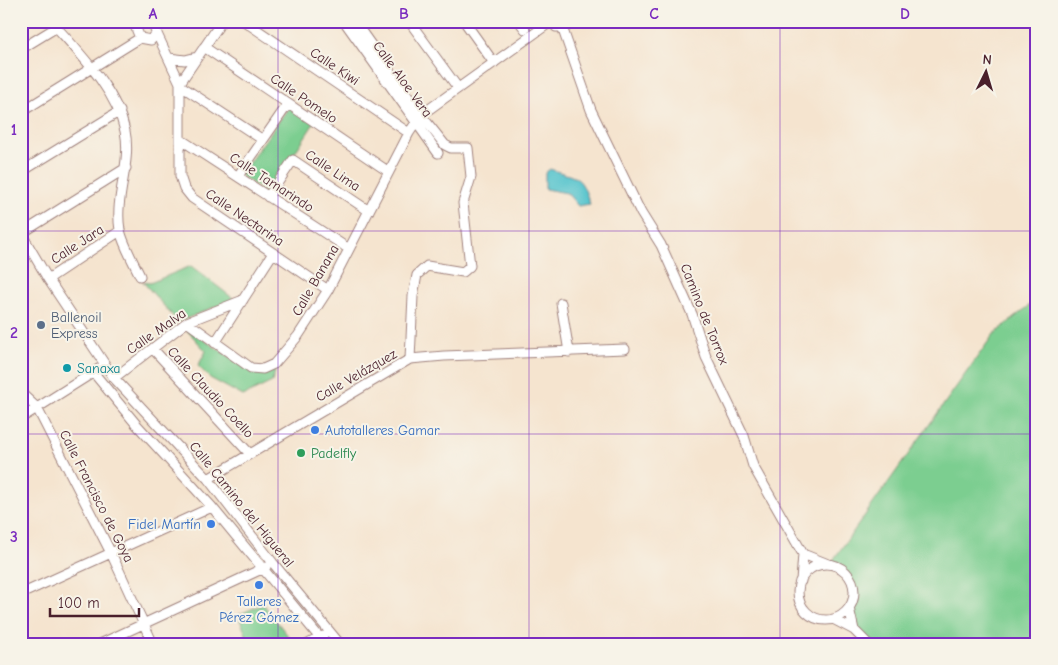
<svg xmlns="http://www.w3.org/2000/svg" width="1058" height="665" font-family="'Comic Neue',sans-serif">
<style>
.green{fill:#7cce90;stroke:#63765e}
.water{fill:#57c4cd;stroke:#50727c}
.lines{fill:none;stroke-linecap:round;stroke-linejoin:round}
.minor-casing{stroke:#a0827d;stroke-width:11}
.minor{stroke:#fff;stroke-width:9}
.grid{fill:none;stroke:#7b2cbf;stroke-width:1;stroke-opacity:0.55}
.service-dot{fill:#5c6f8a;stroke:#f7f3e8;stroke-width:2}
.culture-dot{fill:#0f9aa8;stroke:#f7f3e8;stroke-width:2}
.shop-dot{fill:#3f7fe0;stroke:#f7f3e8;stroke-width:2}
.leisure-dot{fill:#2e9e5b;stroke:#f7f3e8;stroke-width:2}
.labels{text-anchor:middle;stroke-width:4;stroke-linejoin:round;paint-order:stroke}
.street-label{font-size:14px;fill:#4a1f2b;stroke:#f7f3e8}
.service-label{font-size:14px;fill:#4e5e75;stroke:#f7f3e8;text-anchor:start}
.culture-label{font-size:14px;fill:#0d838f;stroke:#f7f3e8;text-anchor:start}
.shop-label{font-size:14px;fill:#366cbe;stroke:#f7f3e8;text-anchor:start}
.leisure-label{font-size:14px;fill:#27864d;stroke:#f7f3e8;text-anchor:start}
.neatline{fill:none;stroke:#7b2cbf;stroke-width:2}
.grid-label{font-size:16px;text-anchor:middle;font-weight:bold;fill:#7b2cbf}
</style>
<rect width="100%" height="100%" fill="#f7f3e8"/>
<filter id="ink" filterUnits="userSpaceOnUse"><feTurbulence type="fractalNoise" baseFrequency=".02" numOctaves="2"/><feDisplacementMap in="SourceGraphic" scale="10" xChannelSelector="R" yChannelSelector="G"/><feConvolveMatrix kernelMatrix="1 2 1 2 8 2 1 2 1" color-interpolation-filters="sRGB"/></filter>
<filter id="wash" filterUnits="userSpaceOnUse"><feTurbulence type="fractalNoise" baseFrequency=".0096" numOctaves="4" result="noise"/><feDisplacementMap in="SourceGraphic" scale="20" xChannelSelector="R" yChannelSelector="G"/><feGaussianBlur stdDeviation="1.12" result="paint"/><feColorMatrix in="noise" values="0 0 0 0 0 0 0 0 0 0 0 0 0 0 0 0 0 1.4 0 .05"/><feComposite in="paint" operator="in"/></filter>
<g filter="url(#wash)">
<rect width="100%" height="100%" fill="#f5e4cf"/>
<path class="green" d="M289,107L314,123L268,194L240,175Z
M191,266L234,299L178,322L143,282L150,283Z
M1037,299V644H873L854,630C853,624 850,616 850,610C850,606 853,602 853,598C857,581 845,570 831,563L993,335Z
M184,327L253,372L265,373L272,369L275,372L272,382L243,396L210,378L198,366L206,351Z
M263,604L293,642L294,644H250L238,615Z"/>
<path class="water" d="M550,169C579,179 580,174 590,204L578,206L567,193L545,189V173Z"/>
</g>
<g filter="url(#ink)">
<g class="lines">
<g class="minor-casing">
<path id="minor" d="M51,21C79,53 116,89 125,131C132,164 114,197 120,230C123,244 134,263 140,276
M133,21L140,38L151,40L157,33
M151,21L180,83V176L184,188L192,198L328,290
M244,21L409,133
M344,21L438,153
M354,21L421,115L445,145L451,148H468L471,177L463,203L470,266L463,272L427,266L417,275L413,296L410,359
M409,21L458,88
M464,21L494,63
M519,21L525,29
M556,27L567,26L571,21
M562,27L591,110L641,213L661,245L692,314L706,357L744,436L753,466L803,554L801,581
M204,47L389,172
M21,49L57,27
M169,58L185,60L197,57
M180,83L222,21
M181,86L263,140
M21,112L140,38
M180,139L349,249
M21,172L120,111
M238,176L288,104
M268,197L293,160L369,211
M21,233L48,279L114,378L208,479L273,563L340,644
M22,233L126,168
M48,279L120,231
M561,303L569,352
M187,322L251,368L263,369L274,364L298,336L328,290L409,133L421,115L549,23
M215,343L273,253
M153,349L250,454
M93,372L136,424L212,507L325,644
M114,378L187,322L243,300
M21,393L37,408L111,553L153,644
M21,418L105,365
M208,479L410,359L444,356L625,349
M803,554L828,564
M798 592a28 28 0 1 1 56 0a28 28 0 1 1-56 0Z
M21,594L212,507
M849,608L854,630
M833,619L854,630L868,644
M100,644L266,567
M308,644L323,636"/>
</g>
<use href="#minor" class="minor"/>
</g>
</g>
<path class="grid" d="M278,21V644M529,21V644M780,21V644M21,231H1037M21,434H1037"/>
<circle class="service-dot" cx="41" cy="325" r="5"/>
<circle class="culture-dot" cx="67" cy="368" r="5"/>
<g class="shop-dot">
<circle cx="315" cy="430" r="5"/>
<circle cx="211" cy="524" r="5"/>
<circle cx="259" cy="585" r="5"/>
</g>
<circle class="leisure-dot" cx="301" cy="453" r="5"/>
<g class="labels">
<g class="street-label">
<text transform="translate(335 66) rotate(34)" y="5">Calle Kiwi</text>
<text transform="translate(403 79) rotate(54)" y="5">Calle Aloe Vera</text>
<text transform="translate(304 98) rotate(34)" y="5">Calle Pomelo</text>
<text transform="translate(333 170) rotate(34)" y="5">Calle Lima</text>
<text transform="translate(272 182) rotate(33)" y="5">Calle Tamarindo</text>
<text transform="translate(245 217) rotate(34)" y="5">Calle Nectarina</text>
<text transform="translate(77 244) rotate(-33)" y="5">Calle Jara</text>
<text transform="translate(315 280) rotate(-60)" y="5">Calle Banana</text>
<text transform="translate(705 314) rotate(68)" y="5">Camino de Torrox</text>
<text transform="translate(156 331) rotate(-35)" y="5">Calle Malva</text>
<text transform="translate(356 375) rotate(-30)" y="5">Calle Velázquez</text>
<text transform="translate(211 392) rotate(47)" y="5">Calle Claudio Coello</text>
<text transform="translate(97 496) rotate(63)" y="5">Calle Francisco de Goya</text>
<text transform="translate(242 504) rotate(51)" y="5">Calle Camino del Higueral</text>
</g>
<g class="service-label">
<text x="51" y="322">Ballenoil<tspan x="51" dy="16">Express</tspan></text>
</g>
<g class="culture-label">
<text x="77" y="373">Sanaxa</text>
</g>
<g class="shop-label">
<text x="325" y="435">Autotalleres Gamar</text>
<text x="201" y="529" text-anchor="end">Fidel Martín</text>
<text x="259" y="606" text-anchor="middle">Talleres<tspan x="259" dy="16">Pérez Gómez</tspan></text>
</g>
<g class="leisure-label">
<text x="311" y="458">Padelfly</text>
</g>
</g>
<rect width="1058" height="665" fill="none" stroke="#f7f3e8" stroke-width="55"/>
<g transform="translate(986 72) rotate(5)" stroke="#f7f3e8" stroke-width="4" paint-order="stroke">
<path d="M0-4L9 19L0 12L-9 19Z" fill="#4a1f2b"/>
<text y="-8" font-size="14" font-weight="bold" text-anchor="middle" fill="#4a1f2b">N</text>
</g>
<path d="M50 608v8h89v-8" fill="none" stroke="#4a1f2b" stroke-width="2.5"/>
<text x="58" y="608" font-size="15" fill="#4a1f2b" stroke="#f7f3e8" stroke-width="4" paint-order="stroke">100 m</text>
<rect x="28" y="28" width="1002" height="610" class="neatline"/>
<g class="grid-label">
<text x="153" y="19">A</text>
<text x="404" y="19">B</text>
<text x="654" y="19">C</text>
<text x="905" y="19">D</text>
<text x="14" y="135">1</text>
<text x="14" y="338">2</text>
<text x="14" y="542">3</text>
</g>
</svg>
